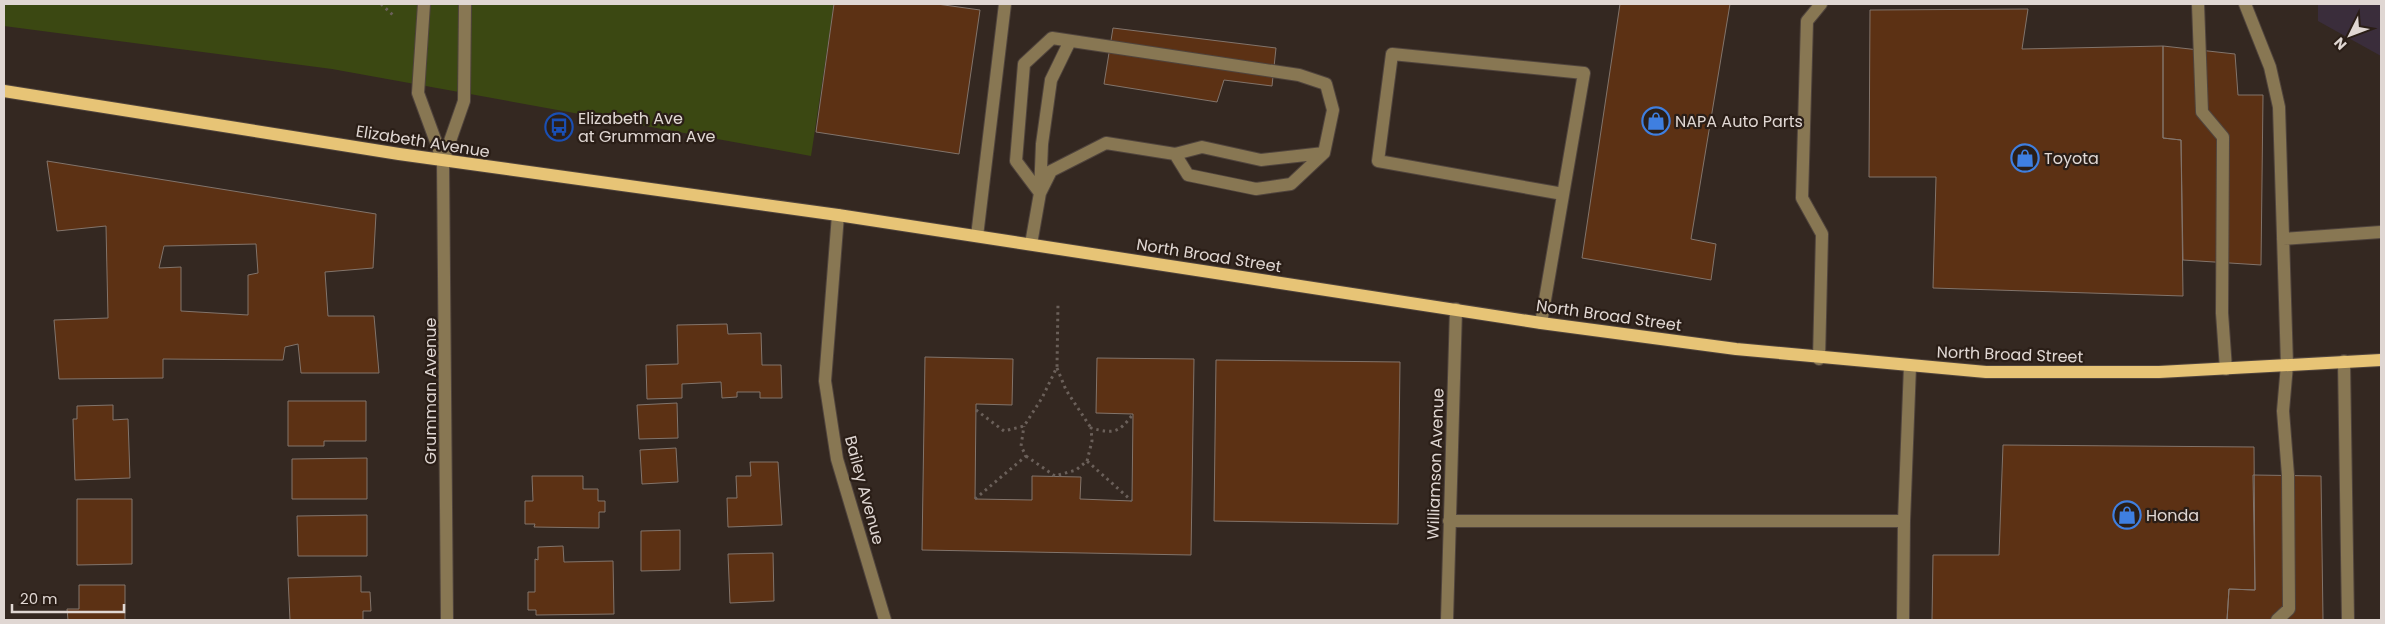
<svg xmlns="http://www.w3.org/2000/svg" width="2385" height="624" font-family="Poppins,sans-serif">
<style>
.industrial{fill:#3a2d3b}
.green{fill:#3b4812}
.building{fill:#5c3114;stroke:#82746b;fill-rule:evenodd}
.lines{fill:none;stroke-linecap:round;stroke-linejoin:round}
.minor-casing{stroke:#50443d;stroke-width:14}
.major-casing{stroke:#50443d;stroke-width:14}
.path{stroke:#6b605a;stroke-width:3;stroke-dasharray:2.5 4;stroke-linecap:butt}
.minor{stroke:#887753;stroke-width:12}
.major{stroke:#e7c476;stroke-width:12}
.labels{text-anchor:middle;stroke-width:4.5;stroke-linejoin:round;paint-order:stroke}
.poi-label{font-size:16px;fill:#e0d7d3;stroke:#2a1e17;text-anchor:start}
.street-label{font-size:16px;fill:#e0d7d3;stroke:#2a1e17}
</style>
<rect width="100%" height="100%" fill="#342821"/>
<path class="industrial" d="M2318,4H2381V56L2318,21Z"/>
<path class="green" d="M4,4H834L811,156L332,69L4,26Z"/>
<path class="building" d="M834,4H937L980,10L959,154L816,132Z
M1620,4H1730L1691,239L1716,244L1711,280L1582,258Z
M2028,9L2022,49L2163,46V138L2181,140L2183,296L1933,288L1936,177H1869L1870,10Z
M1113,28L1276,48L1272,86L1224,80L1217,102L1104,84Z
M2163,46L2235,54L2238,95H2263L2261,265L2183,260L2181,140L2163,138Z
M47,161L376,214L373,268L325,272L328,316H374L379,373H301L298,344L285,347L283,360L163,359V378L59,379L54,320L108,318L106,226L57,231ZM256,244L258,273L248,275V315L181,311V267L159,268L164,246Z
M727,324L728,334L761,333L762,365H781L782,398H760V392H737V397L722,398L721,382L682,384V398L647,399L646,365L678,364L677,325Z
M925,357L1013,359L1012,405L976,404L975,499L1032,500V476L1081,477L1080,499L1132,501L1133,414L1096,413L1097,358L1194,359L1191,555L922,550Z
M1216,360L1400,362L1398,524L1214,521Z
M288,401H366V441H324V446H288Z
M677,403L678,438L639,439L637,405Z
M113,405V420L128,419L130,478L75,480L73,419H77V406Z
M2003,445L2254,447L2255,590L2229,589L2227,620H1932L1933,555H1999Z
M676,448L678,482L642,484L640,450Z
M367,458V499H292V459Z
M750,462H778L782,525L728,527L727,498H737L736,476H751Z
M2253,475L2321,476L2323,620H2227L2229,589L2255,590Z
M532,476H583V489H598V501H605V512H599V528L534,527L535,524H525V501H533Z
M77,499H132V564L77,565Z
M367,515V556H298L297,516Z
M680,530V570L641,571V531Z
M563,546L564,562L613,561L614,614L536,615V610H528V592H535V559L538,560V547Z
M773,553L774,601L730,603L728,554Z
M361,576V592H370L371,611H363V620H290L288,578Z
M79,585H125V620H68L67,609H79Z"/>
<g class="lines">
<g class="minor-casing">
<path id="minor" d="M424,4L418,93L443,161L447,620
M2198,4L2202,112L2223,137L2222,313L2226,369
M2245,4L2270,67L2279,107L2287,365L2283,411L2288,475L2289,609L2277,620
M443,161L464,101L465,4
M1040,193L1016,161L1024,64L1052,38L1299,75L1326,84L1333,110L1324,153L1291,184L1256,189L1188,175L1175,154
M1040,193L1051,171L1106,143L1175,154L1202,147L1261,160L1324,153
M838,215L825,381L837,459L885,620
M977,236L1005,4
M2283,239L2381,232
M1031,244L1040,193L1042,144L1051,80L1070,41
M1541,323L1584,73L1392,54L1378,161L1563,194
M1819,359L1822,234L1802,198L1807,21L1821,4
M2344,361L2348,620
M1449,521H1904
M1447,620L1456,309
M1903,620L1904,521L1910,366"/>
</g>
<g class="major-casing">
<path id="major" d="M4,91L399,154L838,215L1541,323L1736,349L1986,372H2159L2381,360"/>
</g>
<path class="path" d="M381,4L394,16
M1057,368L1066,390L1091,428
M976,410L1004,431L1024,426L1042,398L1057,367L1058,303
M1026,456L1055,476L1076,470L1087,461L1132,501
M1087,461L1092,441L1091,428C1114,434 1119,433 1133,414
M975,499L1026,456L1021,446L1024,426"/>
<use href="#minor" class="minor"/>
<use href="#major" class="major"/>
</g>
<defs>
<g id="shop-ring" transform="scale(1.4375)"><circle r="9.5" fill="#2a1e17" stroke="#3f7fe0" stroke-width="1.5"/><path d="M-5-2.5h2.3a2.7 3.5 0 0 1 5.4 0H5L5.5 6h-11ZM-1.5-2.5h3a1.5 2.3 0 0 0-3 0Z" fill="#3f7fe0"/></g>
<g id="bus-ring" transform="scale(1.4375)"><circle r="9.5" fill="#2a1e17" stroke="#1a4fb4" stroke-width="1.5"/><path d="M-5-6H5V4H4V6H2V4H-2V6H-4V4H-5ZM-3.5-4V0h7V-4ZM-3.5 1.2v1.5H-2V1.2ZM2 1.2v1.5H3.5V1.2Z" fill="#1a4fb4"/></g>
</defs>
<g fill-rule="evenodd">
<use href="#shop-ring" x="1656" y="121"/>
<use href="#bus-ring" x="559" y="127"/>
<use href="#shop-ring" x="2025" y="158"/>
<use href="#shop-ring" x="2127" y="515"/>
</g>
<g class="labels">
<g class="poi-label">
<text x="578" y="124">Elizabeth Ave<tspan x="578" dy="18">at Grumman Ave</tspan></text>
<text x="1675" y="127">NAPA Auto Parts</text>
<text x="2044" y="164">Toyota</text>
<text x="2146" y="521">Honda</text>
</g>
<g class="street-label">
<text transform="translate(423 141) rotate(9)" y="6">Elizabeth Avenue</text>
<text transform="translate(1209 255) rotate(9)" y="6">North Broad Street</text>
<text transform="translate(1609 315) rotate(8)" y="6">North Broad Street</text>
<text transform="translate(2010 354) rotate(2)" y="6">North Broad Street</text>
<text transform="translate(430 391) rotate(-90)" y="6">Grumman Avenue</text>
<text transform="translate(1435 464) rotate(-88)" y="6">Williamson Avenue</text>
<text transform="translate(865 490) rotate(75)" y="6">Bailey Avenue</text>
</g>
</g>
<rect width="2385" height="624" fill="none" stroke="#e0d7d3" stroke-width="10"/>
<g transform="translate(2350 35) rotate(228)" stroke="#2a1e17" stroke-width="4" paint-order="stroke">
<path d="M0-4L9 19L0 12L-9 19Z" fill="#e0d7d3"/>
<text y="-8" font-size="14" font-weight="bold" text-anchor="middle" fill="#e0d7d3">N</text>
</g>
<path d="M12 604v8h112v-8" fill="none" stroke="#e0d7d3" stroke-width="2.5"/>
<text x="20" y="604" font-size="15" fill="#e0d7d3" stroke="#2a1e17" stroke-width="4" paint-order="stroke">20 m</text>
</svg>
